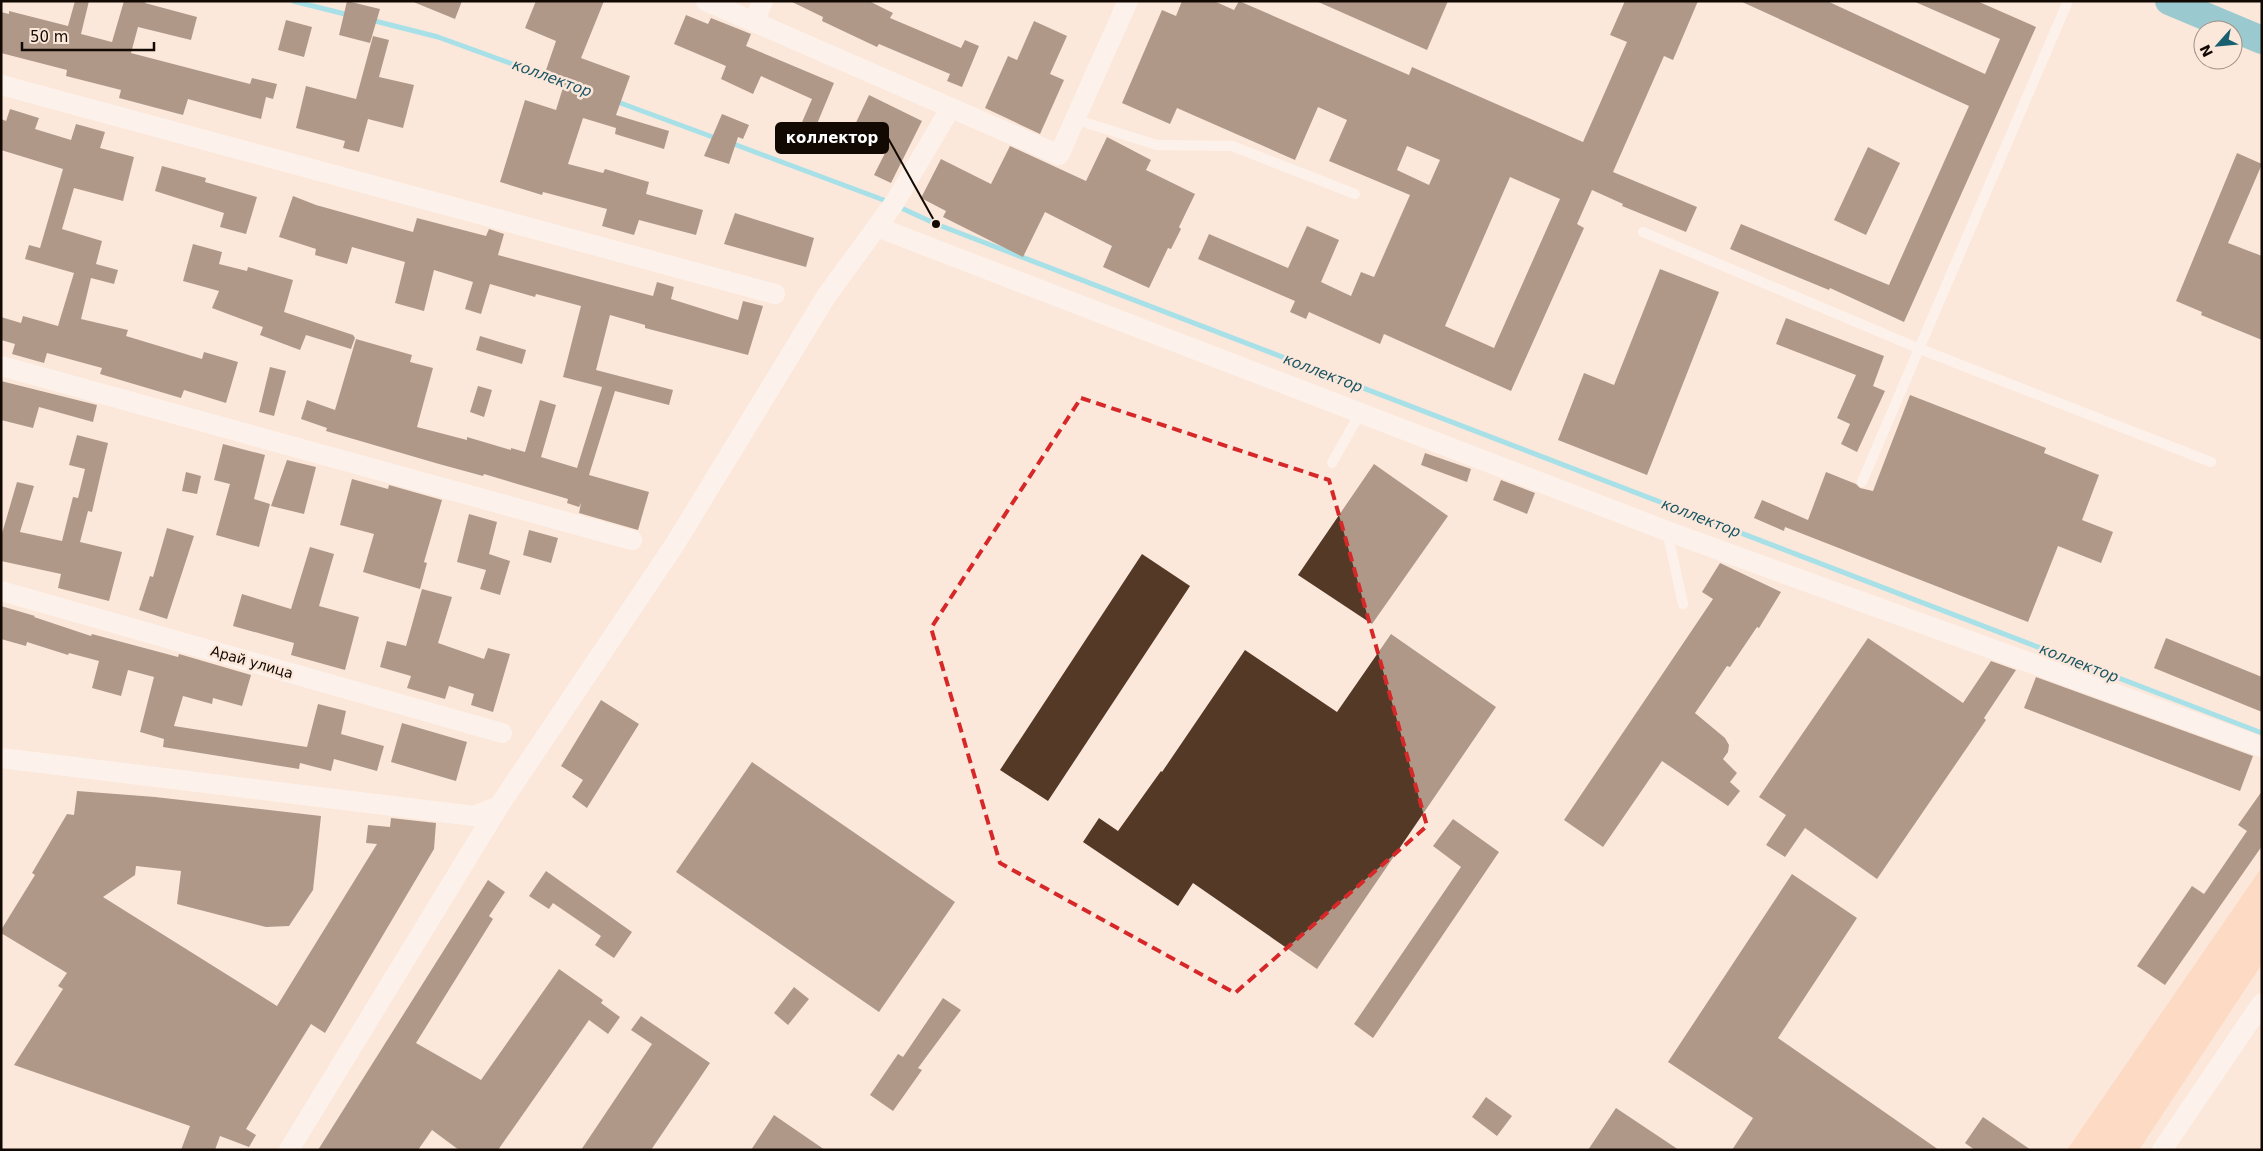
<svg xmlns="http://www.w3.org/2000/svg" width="2263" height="1151" font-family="'DejaVu Sans',sans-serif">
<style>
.green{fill:#fccaa8}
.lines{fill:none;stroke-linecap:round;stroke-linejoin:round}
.stream{stroke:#44d8f9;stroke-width:5}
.building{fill:#543927;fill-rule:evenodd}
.lane{stroke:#fff;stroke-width:10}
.street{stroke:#fff;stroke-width:20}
.highway{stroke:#25a6c1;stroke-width:28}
.marked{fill:none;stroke:#d62828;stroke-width:4;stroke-dasharray:10 6;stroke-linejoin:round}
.labels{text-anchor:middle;stroke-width:5;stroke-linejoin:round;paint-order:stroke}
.street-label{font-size:14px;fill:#130903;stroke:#fce8db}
.water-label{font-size:15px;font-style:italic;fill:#185462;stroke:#fce8db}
.leader{fill:none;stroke:#130903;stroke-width:2}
.callout-dot{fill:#130903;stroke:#fce8db;stroke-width:2}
.callout{fill:#130903;stroke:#130903;stroke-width:2}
.callout-label{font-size:15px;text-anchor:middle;font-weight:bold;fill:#fff}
</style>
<rect width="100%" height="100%" fill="#fce8db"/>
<path class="green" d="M2262,867V964L2139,1150H2067Z"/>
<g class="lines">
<path class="stream" d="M293,1L349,15
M371,20L438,37L570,85
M615,101L718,139
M731,143L889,202
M897,206L936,224L2262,733"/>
</g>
<path class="building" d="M75,1H89L81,34L112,42L124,1H145V3L197,17L191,40L138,27L131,53L250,84L252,78L277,84L273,99L266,97L261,119L188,99L183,115L119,98L121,90L66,76L67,70L1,53V12L9,14V11L68,26Z
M347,1L380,9L370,43L339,35Z
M411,1H462L455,19Z
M536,1H604L581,58L630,76L616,115L669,131L664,149L615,134L616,128L583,118L568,164L603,173L605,169L649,182L646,194L703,210L696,235L639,220L634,235L602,226L607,209L543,192L542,195L500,182L525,100L556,110L566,78L546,70L556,41L525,28Z
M790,1H869L893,13L890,18L961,48L965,40L979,46L962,87L947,81L950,74L879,44L877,47L822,21L823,17Z
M1182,1H1214L1234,10L1239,1L1409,75L1412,67L1583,142L1627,42L1610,35L1625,1H1698L1673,60L1664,56L1613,172L1697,207L1686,232L1622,206L1623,204L1592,190L1577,224L1584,228L1511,391L1384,334L1380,344L1309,312L1306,319L1290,312L1295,301L1198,259L1209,234L1288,268L1307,226L1339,240L1321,282L1351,296L1361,272L1374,277L1410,195L1329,161L1347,120L1318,107L1295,160L1177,108L1170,124L1122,103L1162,10L1176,16ZM1407,146L1440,160L1429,185L1397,170ZM1510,177L1560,199L1494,348L1445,326Z
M1316,1H1448L1427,50Z
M1740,1H1827L1985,74L2000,39L1913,1H1977L2036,27L1904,322L1830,288L1829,290L1730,249L1741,224L1889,285L1969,106Z
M686,15L708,24L711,18L751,34L746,46L834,83L807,148L793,143L812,99L761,76L753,94L721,79L726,66L674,44Z
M286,20L312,27L304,57L278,50Z
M1034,21L1067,36L1050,74L1064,80L1040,134L985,108L1008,56L1017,60Z
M373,36L389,40L379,77L414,85L403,128L368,119L359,152L343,148L345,141L296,128L306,86L356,99Z
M869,95L922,121L891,183L874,175L887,149L852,131Z
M10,109L39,118L35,129L71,140L76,124L105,132L100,148L134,157L123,201L74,188L62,229L102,241L96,264L118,270L114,284L91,278L81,319L128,330L126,336L202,359L204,352L238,362L226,403L184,390L181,398L100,374L102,368L47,353L44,363L12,354L15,344L1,340V317L21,323L23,316L58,326L74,273L25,259L29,245L40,248L63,169L1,150V119L6,121Z
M722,114L749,125L743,139L738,137L729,164L704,156Z
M1107,137L1151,160L1146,170L1195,194L1179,227L1181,229L1171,249L1168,248L1149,288L1103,267L1112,246L1045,212L1023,257L943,217L946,211L921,198L941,159L991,184L1010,146L1086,181Z
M1868,147L1900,163L1866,235L1834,220Z
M2237,153L2262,164L2228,243L2262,256V340L2201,315L2202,312L2176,301Z
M162,166L206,178L205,182L257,197L246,234L220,227L224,213L155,191Z
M293,196L316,205L413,232L417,218L486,236L489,229L504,234L498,255L653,296L657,282L674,287L671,299L738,320L743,301L763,306L748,355L645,328V325L610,315L596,370L673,390L669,405L615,391L589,475L649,492L638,530L579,513L581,503L579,507L567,503L568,499L484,474L483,476L439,464L326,431L327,428L301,419L307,400L335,410L356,339L412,355L410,362L433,368L417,427L467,440V437L511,450V448L525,452L540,400L556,405L541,457L577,468L602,387L563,377L581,306L536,294L535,297L490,284L481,314L465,309L473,282L434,270L424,311L395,303L405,262L352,247L347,264L315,255L316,249L279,237Z
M735,213L814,238L806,267L724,244Z
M193,244L222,252L219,264L247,271L248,267L293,280L284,312L353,335L355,338L351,349L306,335L300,350L260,335L263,327L212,308L219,291L183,281Z
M1660,269L1719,292L1647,475L1558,440L1584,373L1614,385Z
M1786,318L1884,356L1873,386L1885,391L1857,452L1841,444L1850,424L1837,418L1856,375L1776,344Z
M480,336L526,350L522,364L476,350Z
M270,367L286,371L274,416L259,412Z
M1,381L97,405L93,422L39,407L33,428L1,420Z
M478,386L492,390L484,417L470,412Z
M1910,395L2046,448L2044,453L2099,475L2082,520L2113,532L2101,563L2058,546L2028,622L1785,527L1784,531L1754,518L1762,500L1808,520L1826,472L1856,484L1860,488L1873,491Z
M77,435L108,443L92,512L88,511L80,542L122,552L109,601L58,588L61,574L1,561V537L17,482L34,486L20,532L62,541L73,497L78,498L85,469L69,465Z
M223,444L265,455L254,499L270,504L259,547L216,535L230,484L214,480Z
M1425,453L1471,469L1467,482L1421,465Z
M287,460L316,467L304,514L271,506Z
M1374,464L1448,516L1372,624L1298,575Z
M186,472L201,476L197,494L182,491Z
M352,479L388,489L389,485L442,500L424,562L427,563L420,589L363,572L374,534L340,525Z
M1501,480L1535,493L1527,514L1493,500Z
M469,514L497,522L489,554L510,561L500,595L480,589L486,570L457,562Z
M167,528L194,536L167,619L139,610L150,576L153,577Z
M529,530L558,538L551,563L523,555Z
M310,547L334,554L319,606L359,617L345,670L291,655L294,643L233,626L242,594L291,609Z
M1142,554L1190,586L1048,801L1000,770Z
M1720,563L1781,592L1759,628L1757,627L1730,667L1727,666L1695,713L1725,738L1729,745L1728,752L1723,759L1737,773L1730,782L1740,791L1728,806L1662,761L1603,847L1564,820L1713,599L1702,592Z
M422,589L452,597L438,643L484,659L488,648L510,654L493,712L471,705L474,694L449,686L445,699L407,688L411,676L380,667L387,641L406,646Z
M1,606L35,616L34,617L91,636L92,634L178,657L179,654L251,675L242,706L213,698L212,704L183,696L174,726L307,747L318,704L346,711L341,734L384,746L377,771L334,759L331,771L300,763L299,769L163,747L164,739L140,732L154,677L128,670L121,696L92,688L99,661L69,653L68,655L27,642L26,646L1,639Z
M1391,634L1496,707L1317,969L1193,883L1178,906L1083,842L1099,818L1118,831L1161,771L1162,772L1245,650L1337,712Z
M1868,638L1963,703L1991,661L2016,670L1984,718L1986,720L1877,879L1805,828L1785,857L1766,845L1786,815L1759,797Z
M2166,638L2262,677V712L2154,668Z
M2036,677L2253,756L2240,791L2024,708Z
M601,700L639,724L587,808L572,797L583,780L561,766Z
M402,723L467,742L456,781L391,762Z
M752,762L955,902L879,1012L676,872Z
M77,791L155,797L321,816L313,890L289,926L266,927L177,904L181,871L136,866L135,875L103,897L277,1006L377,844L366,843L368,825L390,827L391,818L436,823L434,849L325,1033L311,1024L246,1129L256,1135L249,1147L220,1136L215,1150H181L190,1126L14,1065L63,989L58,986L67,973L1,933V930L35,875L32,873L67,814L74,815Z
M2262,791V846L2165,985L2137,966L2192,886L2204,894L2247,831L2238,825Z
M1453,819L1499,852L1373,1038L1354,1024L1461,867L1433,846Z
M546,871L632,932L614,958L595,945L601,936L553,903L549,909L529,896Z
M1792,874L1857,918L1778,1038L1939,1150H1732L1753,1118L1668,1062Z
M488,880L505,892L489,916L493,919L416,1043L481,1080L559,969L603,1000L601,1003L620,1017L608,1034L589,1020L498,1150H459L432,1130L418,1150H318Z
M794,987L809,999L788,1025L774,1013Z
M943,998L961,1010L918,1068L922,1070L893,1111L870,1095L898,1054L903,1057Z
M641,1016L710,1063L651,1150H581L652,1044L631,1030Z
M1486,1097L1512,1116L1497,1136L1472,1117Z
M1616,1108L1679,1150H1588Z
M774,1115L825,1150H751Z
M1983,1117L2031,1150H1975L1965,1143Z"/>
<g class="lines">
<path class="lane" d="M1074,119L1157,145L1232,146L1355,194
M1643,232L1920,349L2211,462
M1332,463L1360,413
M1862,482L2068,1
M1667,531L1683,604"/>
<path class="street" d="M706,1L1059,155L1128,1
M754,21L763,1
M1,85L775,294
M877,227L1667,531L2262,747
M1,366L632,540
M1,591L502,733
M1,758L474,816L499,806
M289,1150L499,806L675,544L827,295L895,202L950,109
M2162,1150L2262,1003"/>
<path class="highway" d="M2169,1L2262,40"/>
</g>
<path d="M0 0H2263V1151H0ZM1081,398L1329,480L1427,826L1235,993L1000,863L931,628Z" fill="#fce8db" fill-opacity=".55" fill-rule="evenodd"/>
<path class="marked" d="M1081,398L1329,480L1427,826L1235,993L1000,863L931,628Z"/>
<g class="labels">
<g class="street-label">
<text transform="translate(252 662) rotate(16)" y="5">Арай улица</text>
</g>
<g class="water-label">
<text transform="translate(552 78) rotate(20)" y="5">коллектор</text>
<text transform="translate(1323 373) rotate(21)" y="5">коллектор</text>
<text transform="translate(1701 518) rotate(21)" y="5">коллектор</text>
<text transform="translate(2079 663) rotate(21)" y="5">коллектор</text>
</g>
</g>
<path class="leader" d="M936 224L888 138"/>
<circle class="callout-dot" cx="936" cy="224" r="5"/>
<rect class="callout" x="776" y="123" width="112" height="30" rx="5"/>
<g class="callout-label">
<text x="832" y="143">коллектор</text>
</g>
<rect width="2263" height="1151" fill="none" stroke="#130903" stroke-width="5"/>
<g transform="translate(2218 45) rotate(243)"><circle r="24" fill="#fce8db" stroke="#9f8f85"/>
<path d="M0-4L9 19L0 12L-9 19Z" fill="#186070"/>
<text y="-8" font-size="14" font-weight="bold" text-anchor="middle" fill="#130903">N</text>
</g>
<path d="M22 42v8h132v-8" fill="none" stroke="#130903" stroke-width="2.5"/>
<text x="30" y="42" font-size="15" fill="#130903" stroke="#fce8db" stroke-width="4" paint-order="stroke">50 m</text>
</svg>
